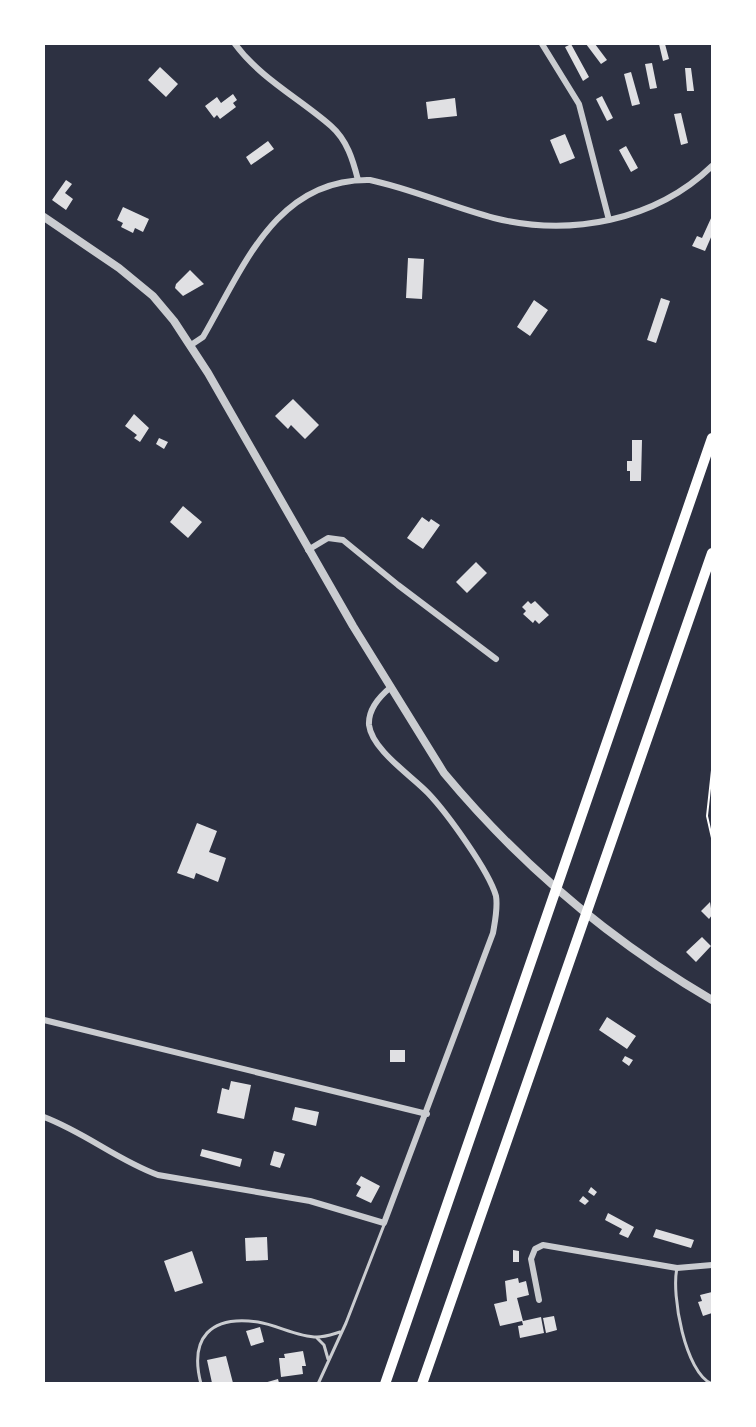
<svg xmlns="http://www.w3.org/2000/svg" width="756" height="1427" font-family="Raleway,sans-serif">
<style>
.building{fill:#e0e0e3}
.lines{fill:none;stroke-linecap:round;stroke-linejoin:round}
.path{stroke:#fff;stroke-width:2}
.service{stroke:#caccd0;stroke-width:3}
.minor{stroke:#caccd0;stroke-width:6}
.tertiary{stroke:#caccd0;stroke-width:8}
.motorway{stroke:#fff;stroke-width:10}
</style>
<rect width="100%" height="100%" fill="#2d3142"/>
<path class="building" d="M571,44L589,77L583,81L565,47Z
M586,44H595L607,60L601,64Z
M659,44H665L669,59L663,61Z
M652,63L657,88L650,89L645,64Z
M160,67L178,84L166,97L148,80Z
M685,68H691L694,91H687Z
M631,72L640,104L632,106L624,74Z
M233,94L237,100L233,103L236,107L220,119L217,115L214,118L205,106L217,97L221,103Z
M602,96L613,118L607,121L596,99Z
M455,98L457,116L428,119L426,102Z
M681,113L688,143L681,145L674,114Z
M565,134L575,158L560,164L550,140Z
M268,141L274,149L251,165L246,157Z
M626,146L638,168L631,172L619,150Z
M66,180L72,184L65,193L73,199L66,210L52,200Z
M123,207L149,219L143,232L135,228L133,233L121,227L123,223L117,220Z
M712,216V235L705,251L692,246L697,236L702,238Z
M408,258L424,259L422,299L406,298Z
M190,270L204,284L183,296L175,288L176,284Z
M661,298L670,301L656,343L647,340Z
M534,300L548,310L530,336L517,327Z
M293,399L319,425L305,439L291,425L288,429L275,416Z
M134,414L149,428L140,442L134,438L137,435L125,426Z
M159,438L168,442L164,449L156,444Z
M632,440H642L641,481H630V471H627V461H632Z
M183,506L202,522L188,538L170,522Z
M422,517L429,522L431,519L440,525L423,549L407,538Z
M476,562L487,573L467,593L456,582Z
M528,601L531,604L535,601L549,615L539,624L535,620L533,623L523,614L526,611L522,607Z
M197,823L217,831L209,852L226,858L218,882L196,873L194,879L177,873Z
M710,902L712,915L709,919L701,911Z
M702,937L711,946L696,962L686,952Z
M607,1017L636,1036L627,1049L599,1030Z
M390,1050H405V1062H390Z
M625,1056L633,1060L629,1066L622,1061Z
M231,1081L251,1085L244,1119L217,1113L222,1088L229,1090Z
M295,1107L319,1112L316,1126L292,1120Z
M202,1149L242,1159L240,1167L200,1156Z
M274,1151L285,1154L280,1168L270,1165Z
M361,1176L380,1186L371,1203L356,1196L361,1187L356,1184Z
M591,1187L597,1192L594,1196L588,1192Z
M583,1196L589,1201L585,1205L579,1201Z
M608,1213L634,1227L628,1238L619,1234L622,1229L605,1220Z
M656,1229L694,1240L691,1248L653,1237Z
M267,1237L268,1260L246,1261L245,1238Z
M513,1250L519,1251V1262H513Z
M192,1251L203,1283L175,1292L164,1261Z
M518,1278L519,1283L526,1281L529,1295L517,1298L523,1321L541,1317L544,1333L520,1338L518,1326L523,1325L522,1321L500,1326L494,1304L507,1301L505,1281Z
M712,1292V1313L703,1316L698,1302L702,1301L700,1295Z
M554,1316L557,1330L546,1333L543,1318Z
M260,1327L264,1342L251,1346L246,1331Z
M303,1351L306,1366H302L303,1374L281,1377L279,1358H285L284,1354Z
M226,1356L233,1383H212L207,1360Z
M278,1379L279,1383H264Z"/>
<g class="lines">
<path class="path" d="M712,770L707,816L712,838"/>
<path class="service" d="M677,1268C671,1294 685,1373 712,1384
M316,1337L324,1345L328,1359
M201,1384C189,1338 210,1315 258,1322C277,1325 298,1337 317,1337C325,1337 333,1334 340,1332
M318,1384L346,1323L384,1225"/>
<path class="minor" d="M235,44C261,79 299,98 331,126C347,140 353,160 358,180
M542,44L579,104L609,220
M191,345L203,337C243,268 276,178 370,180C412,189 452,207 494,218C570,237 655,221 712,166
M308,550L328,538L343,540L398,585L496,659
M44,1020L427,1114
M44,1117C86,1133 117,1160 158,1175L310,1201L384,1223L493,933C495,921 498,908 496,896C489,871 447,813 428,793C412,776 372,750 369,725C368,710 380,696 391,687
M539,1300L531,1259L535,1249L543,1245L677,1268L712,1265"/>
<path class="tertiary" d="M44,217L119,268L153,296L174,321L208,373L353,626L444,773C519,863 611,941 712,1000"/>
<path class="motorway" d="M385,1384L712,438
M422,1384L712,553"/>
</g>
<rect width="756" height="1427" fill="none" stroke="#ffffff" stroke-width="90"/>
</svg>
